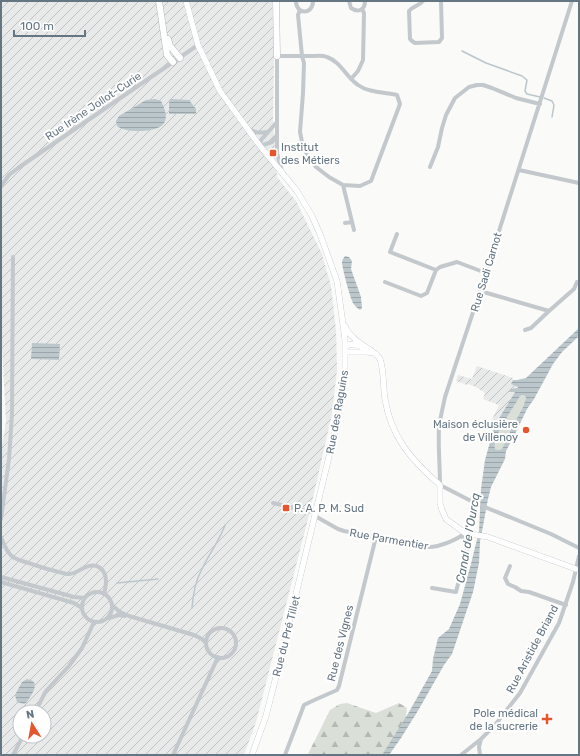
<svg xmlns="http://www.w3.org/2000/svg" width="580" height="756" font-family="Rubik,sans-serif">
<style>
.industrial{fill:url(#industrial-furrows);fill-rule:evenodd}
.grass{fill:#dadfd7}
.forest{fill:url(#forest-firs)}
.water{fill:url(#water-rules);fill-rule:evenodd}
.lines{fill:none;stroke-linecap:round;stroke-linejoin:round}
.stream{stroke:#bbc7cb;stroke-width:1.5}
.secondary-casing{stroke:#b3babf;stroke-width:6}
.primary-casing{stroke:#b5babe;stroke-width:7}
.street{stroke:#c3c8cc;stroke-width:4}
.secondary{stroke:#fff;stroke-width:5.5}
.primary{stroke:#fff;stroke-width:6}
.poi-dot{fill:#e4572e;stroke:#fff;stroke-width:1.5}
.labels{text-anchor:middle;stroke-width:4;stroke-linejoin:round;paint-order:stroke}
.street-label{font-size:11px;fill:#657683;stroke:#fff}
.poi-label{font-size:11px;fill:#657683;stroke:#fff;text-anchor:start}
.water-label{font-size:12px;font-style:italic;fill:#60757c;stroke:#fff}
</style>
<defs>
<pattern id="industrial-furrows" width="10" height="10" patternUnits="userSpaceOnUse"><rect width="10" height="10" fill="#e8e9e9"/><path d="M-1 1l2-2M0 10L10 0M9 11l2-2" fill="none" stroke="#c0c1c2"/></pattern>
<pattern id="forest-firs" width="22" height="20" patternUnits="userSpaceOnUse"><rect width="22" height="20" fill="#dadfd7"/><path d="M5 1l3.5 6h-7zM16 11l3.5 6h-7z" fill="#b4b9b4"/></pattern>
<pattern id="water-rules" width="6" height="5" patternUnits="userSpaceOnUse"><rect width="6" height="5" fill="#bbc7cb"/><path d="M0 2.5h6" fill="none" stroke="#9ca6aa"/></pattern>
</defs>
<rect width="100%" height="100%" fill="#fafaf8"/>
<path class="industrial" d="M1,1H272L274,59L273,120L277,177L296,201L322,254L331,286L336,330L337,370L332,414L309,515L256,722L244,755H1V451L6,422L1,326ZM20,712H44V736H20Z
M477,366L513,378L512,384L518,387V389H510L515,392L498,420L493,431L488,428L499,405L483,399L485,393L476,387L468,384L467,385L456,381L458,375L472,379Z"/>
<path class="grass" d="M523,395L525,396L526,398L523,407L510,431L511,433L502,449L498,450L495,449C493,437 513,407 520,396Z"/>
<path class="forest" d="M347,703L376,713L399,703L407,708L405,724L382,755H309L308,754L330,710L340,704Z"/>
<path class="water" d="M155,99L161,101C172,122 164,130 142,131C133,131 124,131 117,126L116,121L119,116L146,100Z
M170,99L189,100L196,109V113L195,114H169V103Z
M345,256L349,257L352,261L351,269L361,297L362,308L360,310C357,308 355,306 353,303C350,297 342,268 342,262C343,258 343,259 345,256Z
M579,328V336L562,352L553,364L534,399L527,409L515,434L513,435V438L506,451L505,459L491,487L488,499L480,542L479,563L473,592L452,654L444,665L419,709L401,738L389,755H382L409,712L432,671L433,659L438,638L449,629L460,604L471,564L479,531L481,489L485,460L493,431L498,420L515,392H509L510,389L518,388V387L511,384L513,380H517L526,378ZM523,395L525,396L526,398L523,407L510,431V433L502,449L498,450L495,449C492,437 514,407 520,396Z
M32,343L60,344L59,360L31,359Z
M27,679C37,681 36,686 32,694C29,698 28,702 24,704L17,702L15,695L22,682Z"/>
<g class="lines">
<path class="stream" d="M462,51L486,63L522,76L527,80L525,91L527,94L540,97
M544,98L552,101L554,105L552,117
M117,583L158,579
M192,608C193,595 195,582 201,571C208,555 219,542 225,525"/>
<g class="secondary-casing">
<path id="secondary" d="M186,1L198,45L220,91L260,146L297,191L312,216L320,234L337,281L345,339V371L337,423L279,665L266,716L252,755
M345,326C347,331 350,335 354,338C361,346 375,350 380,359C384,369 383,388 385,399C391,437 412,461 440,485V503L442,510L446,519L465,533L488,537L576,569
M345,346L353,344L363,347
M345,352H367L373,353"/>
</g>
<g class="primary-casing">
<path id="primary" d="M159,1L167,55L173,62
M276,1L277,56
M168,39L170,46L180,58"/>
</g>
<path class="street" d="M296,1C296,15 313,15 313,1
M349,1L351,8C358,13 365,10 365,1
M423,1C419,6 413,6 409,11L410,39L412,41L415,43L439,42L442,38L441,1
M572,1L480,291L445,397C443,407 440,418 439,428C438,447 440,466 440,485L475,503L551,534L579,548
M351,79L358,71L363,60L364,13L362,9
M249,129C255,133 259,133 267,132
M277,135L272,142L260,146L261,140L277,122
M430,167L438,147L442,128L446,115L455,98L469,87L477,85H483L492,88L516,98L540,104
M519,170L579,183
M282,172L277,153V56H280C291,56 301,56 311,56C316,56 322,55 327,57C341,62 346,77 358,85C369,93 385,92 397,95L400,104L371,181L360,186L343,185L329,177L316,167L307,155L302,142L300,132L303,93L304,63L302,56L298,15L300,10
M343,185L354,230
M1,186L9,175L18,168L198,45
M345,223L352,222
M397,234L390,252L436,270
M385,282L421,296L427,293L436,270L440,267L457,262L486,273
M480,291L549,311L574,289L577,282
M525,330L531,328L549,311
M273,503L316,513
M315,516L338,529L344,531L429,547C439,547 457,540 465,533
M1,519L9,459L12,414L13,257
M1,537C4,544 6,552 13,557C16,560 66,575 69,574C76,574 80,569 86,567C98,562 106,570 106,582C106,586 105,590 104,594
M510,566L505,578L508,584L515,587L521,591L529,592L566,605
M1,577L74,597L85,598
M1,582L74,603L82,608
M432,588L456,592L467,548L466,540L461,536
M82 607a15 15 0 1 1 30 0a15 15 0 1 1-30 0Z
M113,606L120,612L129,616L194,635L202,639L206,643
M109,618L119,615L125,616
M206 643a15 15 0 1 1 30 0a15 15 0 1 1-30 0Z
M35,712L46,691L69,666L82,648L94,622
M13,755L23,736
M173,755L218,657
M285,755L304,705L310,702L337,690L339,686L376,537
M461,755L481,739L495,725L520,693L559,623L573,582L579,556
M480,755L479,747L481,739"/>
<use href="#secondary" class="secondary"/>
<use href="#primary" class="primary"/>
</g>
<g class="poi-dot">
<rect x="269" y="149" width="8" height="8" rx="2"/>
<circle cx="526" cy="430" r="4"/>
<rect x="282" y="504" width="8" height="8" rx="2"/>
<path d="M545 713h4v4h4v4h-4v4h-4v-4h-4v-4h4z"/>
</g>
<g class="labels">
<g class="street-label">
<text transform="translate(93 106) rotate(-34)" y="4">Rue Irène Jollot-Curie</text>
<text transform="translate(486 272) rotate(-73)" y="4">Rue Sadi Carnot</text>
<text transform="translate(337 412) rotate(-80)" y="4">Rue des Raguins</text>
<text transform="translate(389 539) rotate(10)" y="4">Rue Parmentier</text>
<text transform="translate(286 636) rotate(-76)" y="4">Rue du Pré Tillet</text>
<text transform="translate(340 643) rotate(-76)" y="4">Rue des Vignes</text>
<text transform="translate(532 649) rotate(-62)" y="4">Rue Aristide Briand</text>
</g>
<g class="poi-label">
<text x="281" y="151">Institut<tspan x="281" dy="13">des Métiers</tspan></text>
<text x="518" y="428" text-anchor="end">Maison éclusière<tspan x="518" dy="13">de Villenoy</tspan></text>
<text x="294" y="512">P. A. P. M. Sud</text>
<text x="538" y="717" text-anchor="end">Pole médical<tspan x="538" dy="13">de la sucrerie</tspan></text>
</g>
<g class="water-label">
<text transform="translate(468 538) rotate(-80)" y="4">Canal de l'Ourcq</text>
</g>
</g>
<rect width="580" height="756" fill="none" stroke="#657683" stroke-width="4"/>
<g transform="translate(32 724) rotate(349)"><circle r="19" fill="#ffffff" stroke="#c1c8cd"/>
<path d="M0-3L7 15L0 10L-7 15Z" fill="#e4572e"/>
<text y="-6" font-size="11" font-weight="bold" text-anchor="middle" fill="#657683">N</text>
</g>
<path d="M14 30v6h71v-6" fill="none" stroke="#657683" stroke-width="2"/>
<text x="20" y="30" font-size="12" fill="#657683" stroke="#ffffff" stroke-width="3" paint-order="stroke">100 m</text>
</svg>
